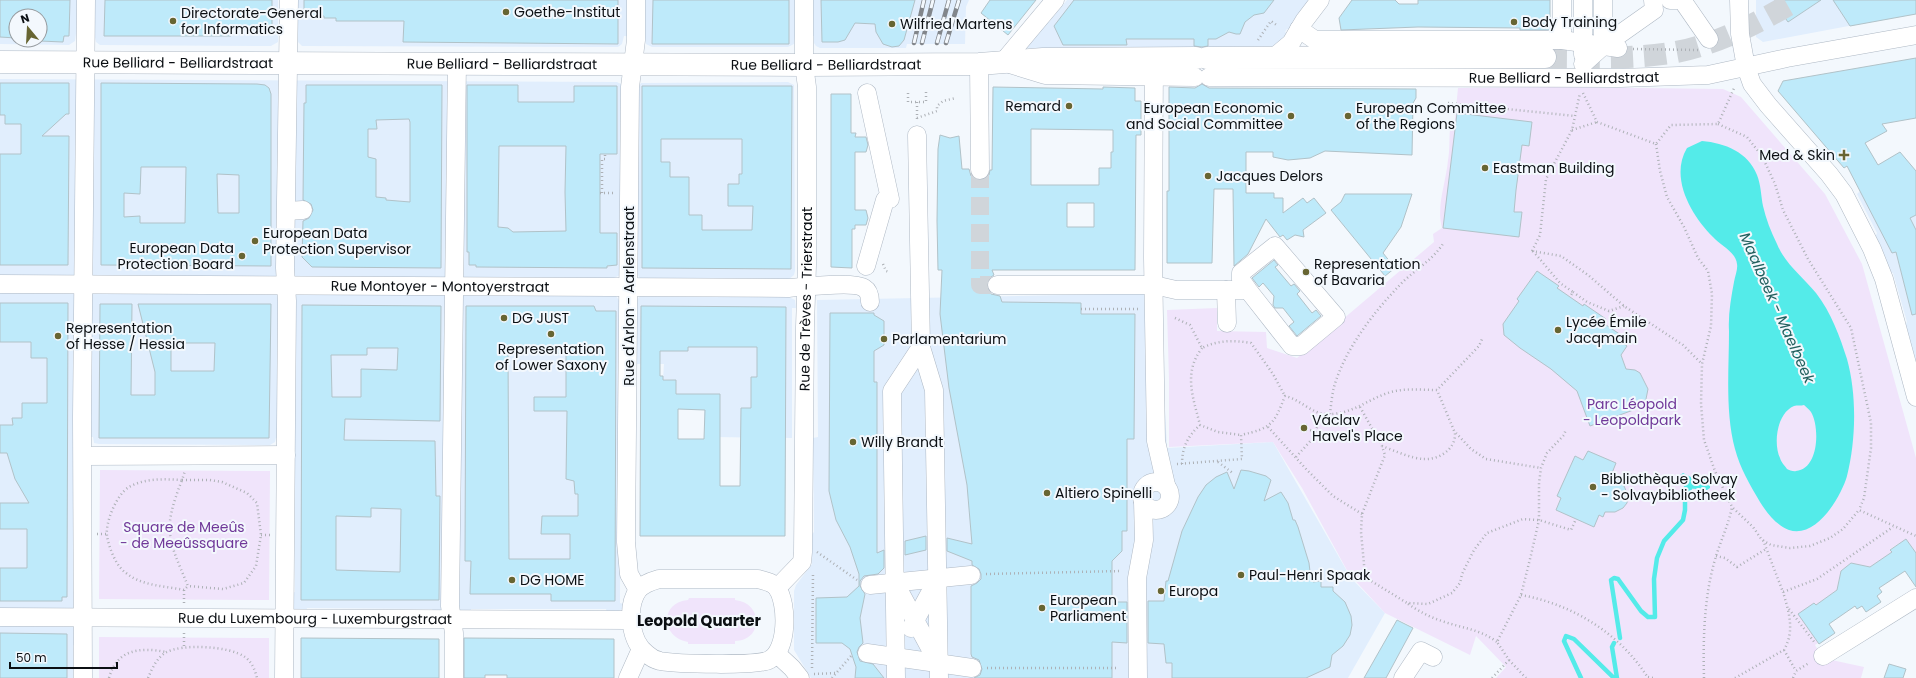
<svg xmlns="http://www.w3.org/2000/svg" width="1916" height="678" font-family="Poppins,sans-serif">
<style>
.built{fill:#e1eefd;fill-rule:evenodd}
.green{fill:#f0e4fb}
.water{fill:#54ebe9;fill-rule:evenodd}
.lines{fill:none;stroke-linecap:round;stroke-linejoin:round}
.stream{stroke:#54ebe9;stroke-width:4.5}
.building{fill:#beeafa;stroke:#b1c2c8;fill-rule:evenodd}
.minor-tunnel{stroke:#d0d5da;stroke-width:18;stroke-dasharray:18 9;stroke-linecap:butt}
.highway-tunnel{stroke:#d0d5da;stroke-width:22;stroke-dasharray:22 11;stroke-linecap:butt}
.minor-casing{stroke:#aeb8c4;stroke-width:19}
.major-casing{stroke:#aeb8c4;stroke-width:23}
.path{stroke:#adb1b6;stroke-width:2.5;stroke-dasharray:1 3;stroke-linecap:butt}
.minor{stroke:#fff;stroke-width:18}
.major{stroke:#fff;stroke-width:22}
.rail-casing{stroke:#82868b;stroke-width:4.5}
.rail{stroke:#f3f8fd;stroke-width:3;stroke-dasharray:9;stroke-linecap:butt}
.poi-dot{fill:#676532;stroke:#f3f8fd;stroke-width:1.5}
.labels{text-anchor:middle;stroke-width:4;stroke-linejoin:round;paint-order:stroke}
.poi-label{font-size:14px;fill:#0b0f13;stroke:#f3f8fd;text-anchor:start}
.street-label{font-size:14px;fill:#0b0f13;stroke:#f3f8fd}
.park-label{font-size:14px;fill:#703899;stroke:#f3f8fd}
.water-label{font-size:15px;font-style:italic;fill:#22605e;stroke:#f3f8fd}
.neighbourhood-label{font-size:15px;font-weight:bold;fill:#0b0f13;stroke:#f3f8fd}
</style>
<rect width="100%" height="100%" fill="#f3f8fd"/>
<path class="built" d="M0,0H278V42L271,46L100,45L96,42L94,33L76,34L75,41L69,45L0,44ZM16,16H40V40H16Z
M298,0H969L966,7L965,44H907L906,48H820L816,46L814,43V36H795L794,44L788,47H652L646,44L645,37L624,36L622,44L618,47L302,46L298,42Z
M1067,0H1309L1293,30L1287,29L1285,32L1290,36L1285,44L1266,49L1022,48L1045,19L1049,22Z
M1756,0H1866L1870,22L1763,42L1756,37Z
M0,79L617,82L621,84L620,275L614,278L616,296L621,303L620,603L623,604L622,609L616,613H607L606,609H471V613L442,611L434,613L432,609L307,608L306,612L295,610L293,609L291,593L295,592V437L276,438L275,442L270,445L99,444L94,443L93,437H73V591L77,592L76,644L73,645V678H0Z
M641,83L788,82L794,85L795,271L794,275L788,280L789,297L795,300L796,308H792V438L715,437V423H704V410L677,409L676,380L663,379L664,364H636L637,300L640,296V279L637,273L638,87Z
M1916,184V370L1904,327L1907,322L1893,273L1888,271L1875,238L1877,233L1857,194L1860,191Z
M1159,293L1167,448L1273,442L1351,578L1385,613L1348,678H811L794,650V591L796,585L812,564V534L814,532L813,438L818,437L817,300Z"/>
<path class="green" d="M1554,87L1723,89L1741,97L1825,194L1862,264L1916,458V553L1906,539L1890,549L1892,552L1866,570L1851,563L1841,571L1838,583L1841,587L1816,605L1814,603L1818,643L1815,645L1816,647L1827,659L1864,667L1861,678H1496L1506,667L1476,636L1470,655L1385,613L1349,574L1302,488L1273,442L1169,447V379L1167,310L1217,308V331L1266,332L1267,348L1297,358L1434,242L1433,234L1442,228C1436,206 1446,183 1448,160C1450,150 1449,139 1450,129H1454L1458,88Z
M100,470L270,471L269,600L99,599Z
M689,598H735V600C764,603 763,641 735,641V644H688V642C660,637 660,602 688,600Z
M99,637L269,638V678H99Z"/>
<path class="water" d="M1702,141C1725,143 1748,152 1757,175C1761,185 1761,196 1763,206C1766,219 1771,232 1777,244C1785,264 1803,277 1816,293C1831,312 1840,337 1847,359C1857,395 1856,440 1847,476C1841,497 1816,539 1789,530C1776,525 1767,513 1760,502C1750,485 1740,468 1735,449C1725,412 1729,369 1729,331C1728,315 1731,298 1734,282C1735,276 1738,269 1737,264C1736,252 1720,245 1713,237C1692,216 1669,178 1687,148ZM1804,405C1806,407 1809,409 1811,412C1820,427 1819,469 1796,471C1794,472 1789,470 1787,469C1785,466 1781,462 1780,458C1773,443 1777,413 1794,406C1797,405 1801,406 1804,405Z
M1683,473L1693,478L1707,479L1710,481V488L1707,490L1685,488L1680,481L1679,476Z"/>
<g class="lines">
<path class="stream" d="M1620,638L1611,580L1614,578L1618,579L1641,611L1648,617H1655L1654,579L1657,558L1664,541L1683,520L1685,510V498L1690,488
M1614,643L1612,647L1617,678
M1581,678L1564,641L1566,636L1574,639L1614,678"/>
</g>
<path class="building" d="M0,0H70L69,36H64L63,42L40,41V16H16V38L0,37Z
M105,0H272V30H233L231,36H104Z
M304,0H618V44L403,42L404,21H336V18H324V16H304Z
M653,0H789V44H652Z
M821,0H915L904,40L899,46L892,47L883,44L876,32L875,24L855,23L845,40L838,42H822Z
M990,0H1036L1008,35L981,13Z
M1074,0H1274L1264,13L1254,15L1245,22L1240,34H1236L1229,32L1216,39H1208V46L1202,47L1194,46V39H1126L1127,45H1063L1054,26Z
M1352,0H1395L1399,4H1418V0H1550V30H1520V28L1418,27L1341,30L1339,18Z
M1775,0H1821L1788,22L1781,12H1775Z
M1833,0H1916V14L1850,26Z
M1916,58V118L1882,124L1887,131L1865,143L1878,165L1900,152L1916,171V215L1910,218L1916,230V314L1912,315L1896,252L1892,253L1847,166L1844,168L1778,91L1783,81Z
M0,83H69V114H66L42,136H69L68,265H0V154H21V124H5V115H0Z
M101,83L257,84L265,85L269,88L271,94V266L101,265ZM141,167H186L185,223H140V216L124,217V193L140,194ZM217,174L239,175V213H218Z
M1202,84L1209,88L1416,89V98L1413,103L1412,155L1325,151L1310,158L1288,160L1273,157V152H1246V193H1274V198H1283V213L1303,198L1307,203L1314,198L1326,213L1303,230L1304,237L1295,235L1287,240L1283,235L1280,237L1266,219L1248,254L1234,266L1233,189H1214L1212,263H1167V191H1169V87L1195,88Z
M306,85H442L441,268L312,267L302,257L303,221L309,218L313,210L311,204L303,200L304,103H306ZM409,119L410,122V202L386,200V198L376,197V159L368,157V129H377L376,120Z
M467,85H518V102H574V86H617V154H600V233H617V265L607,266V268L476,267V265H469V252H467ZM499,146H566L565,192L566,231L513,232L508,228L498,227Z
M642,86H792L791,269L642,268ZM661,139H742V174H739V184H728V206H753L752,230H702V215H689V177H670V162H661Z
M993,87L1103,89V87L1135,88V101H1141V135H1136L1135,270H992L994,275L988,279L987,285L988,290L991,294L1000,296L1002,302L1081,303V314H1135L1134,439H1127V531H1122V551L1112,561V602H1127V643L1112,642V678H974L980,675L982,669L979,660L972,657L971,654V586L977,583L981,579V574L979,569L972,565V561L947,551V538L972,544L967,485L949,388L940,314L942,270H938L937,221L938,149L940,135L950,138L959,136L962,169H969L971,176L980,180L985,179L989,175L990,170H992ZM1031,129L1113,130V152H1111V168H1099V185H1031ZM1067,203H1094V227H1067Z
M831,94H851V133H856L855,137H866L868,145L866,152H855V210H866L868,218L866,225H855V229H852V268L831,267Z
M1457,113L1532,122L1529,146L1522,145L1516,190L1514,212H1522L1519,237L1443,228Z
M1345,194H1412L1401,227L1383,253L1395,268L1385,276L1331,210L1341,202Z
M1274,260L1278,265L1275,267L1291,286L1294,284L1300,291L1297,294L1312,313L1316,310L1321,316L1297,336L1289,326L1294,322L1283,308H1275L1273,305L1274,296L1263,283L1259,287L1252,278Z
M1537,271L1559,286L1557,288L1583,306L1584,304L1606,319L1603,323L1624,337L1620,341L1627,346L1621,355L1626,369L1635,370L1640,373L1648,389L1646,399L1636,409L1590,426L1577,391L1551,369L1520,348L1504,335L1503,324L1519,301L1517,299Z
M0,303H68L67,597H62V601H0V568H27V529H0V503H29L15,479L7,453H0V425H13L12,418H22V403H47V358H31V342H0Z
M100,304H132L131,395H155V372L138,304H271L269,438H99ZM171,343H215L214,371H171Z
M302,305L441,306L440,421L345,419L344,440L435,441L436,496H440L439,600H301ZM367,348H398L397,370L361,369V397H332L331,355H367ZM371,508L401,509L400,572L336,570V516L371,517Z
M466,306H594L596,311H616L615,601H551V594H470L471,561H465ZM508,348L535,349L534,354L566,353V397H534V411H567L566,479L574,481L575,494H578V516H542L541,534H570V559H509Z
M641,306L786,307L785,536H640ZM688,347H757V377H751V408H741L740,486H720V394H676V380H663V376H660V351H688ZM678,409L705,410L704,439H678Z
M830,313H874V315L884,321V345L874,351V382H877V553L884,550V568L878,574L864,576L860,581V586L865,594L860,618L863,643L859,647L857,652L860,661L873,664L884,678H855L856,667L850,649L842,643H816V598L847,597L859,586V574L850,547L836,520L829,491Z
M1588,451L1616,463L1612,473L1620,476L1618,481L1624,486L1628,495L1627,503L1623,508L1615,512H1605L1603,517L1599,515L1594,527L1556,510L1561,498L1557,496L1575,456L1583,460Z
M1241,470L1249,471L1266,476L1271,480L1264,501L1281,492L1288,503L1293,520H1295L1298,527L1309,563L1311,580L1313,582L1321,581V587H1333V591L1345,602L1351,616L1352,625L1350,635L1343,646L1332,655L1330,667L1306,678H1172V663H1166L1164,644L1148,643V601H1164L1166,581H1168L1182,531L1198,497L1206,485L1216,477L1227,472L1234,489Z
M926,536V550L905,555V541Z
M1906,539L1916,553V587L1905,571L1879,588L1882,592L1877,596L1881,602L1866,612L1862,606L1857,609L1855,606L1829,624L1835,633L1819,644L1798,614L1814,603L1816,605L1837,590L1841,571L1851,563L1870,567L1892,552L1890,550Z
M1397,620L1413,628L1386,678H1364Z
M0,633L67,634V678H0Z
M301,638L439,639V678H301Z
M464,638L614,639V678H507V675H485V678H464Z
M1889,664L1906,669L1903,678H1884Z"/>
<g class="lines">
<path class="minor-tunnel" d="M980,170V285H997"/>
<path class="highway-tunnel" d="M1545,57C1593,57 1658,61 1703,45C1737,34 1766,18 1797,0"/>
<g class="minor-casing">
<g id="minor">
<path d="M636,0V40L630,87L626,542L629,574L638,590"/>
<path d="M1055,0L1003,62L1045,75L1195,77"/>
<path d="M1670,0H1682L1709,39"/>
<path d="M1739,0L1740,34L1746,67L1752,84L1768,105L1829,174L1844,194L1872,249L1884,279L1916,397"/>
<path d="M1299,29L1315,40H1562L1618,48"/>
<path d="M1562,40V0"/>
<path d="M1603,46V0"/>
<path d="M1583,55V0"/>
<path d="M1154,58L1153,258L1156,441L1166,485"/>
<path d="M1273,58L1291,43L1304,21L1320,0"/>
<path d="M979,64L980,170"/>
<path d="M1583,64L1603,46L1654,10L1653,0"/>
<path id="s1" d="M1209,77L1620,78L1708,75L1787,58L1916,35"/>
<path d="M917,135L921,347L934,390L939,678"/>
<path d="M287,211L303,210"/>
<path d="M866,266L885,200L890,199L867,93"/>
<path id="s2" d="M0,284L789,288C804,287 854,281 864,288C869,291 870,296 870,302"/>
<path d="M997,285H1154L1176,290H1226L1227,323"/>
<path d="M1226,290H1248L1292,346H1301L1336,317L1275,246L1241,273V280L1248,290"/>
<path d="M83,456L286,455"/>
<circle cx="1156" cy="496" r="14"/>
<path d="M659,579H758C765,581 773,582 777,588C788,604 788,651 769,660C758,666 676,664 660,661C656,660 650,657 647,654C630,642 626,607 638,590C643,584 652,581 659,579Z"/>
<path d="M870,585L971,575"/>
<path d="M896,585L937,661"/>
<path id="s3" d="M777,588L802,562L803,552L805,327L807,265V87L804,65V0"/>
<path id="s4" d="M0,617L630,620"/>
<path d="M911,628L937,580"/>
<path d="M867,653L972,668"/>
<path d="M778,655L792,668L800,678"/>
<path d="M1823,656L1916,598"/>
<path d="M83,678L82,417L86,0"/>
<path d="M284,678L287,301L285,268L289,0"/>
<path d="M454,678V633L450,606L457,63"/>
<path d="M628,678L641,649"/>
<path d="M896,678L892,391L921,347"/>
<path d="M1138,678L1137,578L1144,540L1143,501"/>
<path d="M1403,678L1421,651L1433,657"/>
</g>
</g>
<g class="major-casing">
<g id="major">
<path d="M1207,58L1545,57"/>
<path id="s5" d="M0,62L804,65L979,64L1043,59L1196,58"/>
</g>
</g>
<path class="path" d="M1258,40L1271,21L1278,26
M1633,49L1698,50
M908,93V102H926V92
M1583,93L1597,122L1656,144L1671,125L1718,124L1735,86
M917,102V119
M1448,103L1575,116
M917,118L937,111V106L943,101L956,98
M1718,124L1747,137L1762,156L1775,184L1783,210L1808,259L1851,328L1871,423V448L1864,498L1859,510
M1572,130L1597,122
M1656,144L1660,171L1667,197L1684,227L1698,258L1708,271L1712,294L1711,326L1702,364L1701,404L1704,440L1715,471L1732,507L1753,527L1762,540L1771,545L1790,548L1810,546L1830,538L1843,529L1859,510L1916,536
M600,193H615
M602,193V159H605V154
M1532,251L1561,256L1588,275L1624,306L1683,345L1702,364
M1532,251L1540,235L1546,179L1572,130L1580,93
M1533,251L1560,283L1573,292L1570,297
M883,264L886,271L889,272
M1573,292L1587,302L1609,311L1624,306
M1081,309H1138
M1175,318L1190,325L1202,348C1218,340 1234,340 1251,343L1273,374L1285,396
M1202,348C1183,373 1193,397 1200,425L1218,432L1241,435
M1360,407L1382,446L1385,455L1362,514L1361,532L1365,575L1368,579L1407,603L1428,604L1452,593L1460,583L1462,574L1474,550L1487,533L1523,519L1539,520L1571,530L1576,519
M1330,414C1331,405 1332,395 1334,387C1344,351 1373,313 1398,287C1412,271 1433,261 1444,242
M1268,427L1307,470L1333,496L1362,514
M1307,429L1304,431L1302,427L1306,425L1307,429L1316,432
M1456,433L1471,449L1486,459L1541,468
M1382,446C1393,450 1412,459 1424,459C1439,460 1456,449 1455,433L1437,390
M1296,457L1313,438L1322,414
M1218,462L1234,474
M1177,464L1242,459L1241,435C1272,428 1274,424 1285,396C1299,399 1312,413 1324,414C1351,416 1367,399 1391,392C1406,388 1422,390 1437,390L1479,346L1483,337
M1182,464C1182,447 1188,436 1200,425
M182,480H210L222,482L247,493L257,503L261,535L256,566L244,583L223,589L188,586C168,538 162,531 182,480Z
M97,534H107
M261,535H270
M1763,540L1783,592L1817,579L1893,527
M817,552L857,580
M1716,556L1725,558L1737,567L1766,549
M986,574L1121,571
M184,590C165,586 142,586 126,573C116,566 109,548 107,536C105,522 117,494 129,487C145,478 164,479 182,480L185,471
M1521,595C1572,604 1621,634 1648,678
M184,603V590L188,586
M1408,604C1419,611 1429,617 1442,621C1461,628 1480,629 1497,642
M1789,609L1815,643
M184,633V647
M1784,650L1796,671
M1509,660L1526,678
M812,668L813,573
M987,668H1118
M814,674L836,673
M1648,677L1653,678
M109,678C117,649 140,647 166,652
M148,678C152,669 156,659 165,653C181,643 230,646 245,657C252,662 255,670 257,678
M832,678L851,656
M1492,678L1509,660L1497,642L1521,595L1531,555L1539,520V483L1541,468L1547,453L1564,435L1566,429
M1704,678C1703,639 1704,600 1714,563C1719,544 1728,527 1732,507
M1735,678L1784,650C1795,631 1789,612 1783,592
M1793,678L1796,671L1809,663"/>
<use href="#minor" class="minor"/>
<use href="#major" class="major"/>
<g class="rail-casing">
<path id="rail" d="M914,43L924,0
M922,43L933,0
M937,43L949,0
M946,43L959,0"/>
</g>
<use href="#rail" class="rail"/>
</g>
<g class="poi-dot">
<circle cx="506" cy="12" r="4"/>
<circle cx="173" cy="21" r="4"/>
<circle cx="1514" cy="22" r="4"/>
<circle cx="892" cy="24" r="4"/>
<circle cx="1069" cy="106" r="4"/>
<circle cx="1291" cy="116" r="4"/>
<circle cx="1348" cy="116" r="4"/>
<path d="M1842 149h4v4h4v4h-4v4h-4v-4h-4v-4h4z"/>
<circle cx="1485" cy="168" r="4"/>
<circle cx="1208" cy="176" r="4"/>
<circle cx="255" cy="241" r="4"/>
<circle cx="242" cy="256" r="4"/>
<circle cx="1306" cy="272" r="4"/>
<circle cx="504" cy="318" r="4"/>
<circle cx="1558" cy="330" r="4"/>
<circle cx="551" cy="334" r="4"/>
<circle cx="58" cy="336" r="4"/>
<circle cx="884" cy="339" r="4"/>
<circle cx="1304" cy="428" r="4"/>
<circle cx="853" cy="442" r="4"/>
<circle cx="1593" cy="487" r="4"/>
<circle cx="1047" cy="493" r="4"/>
<circle cx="1241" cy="575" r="4"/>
<circle cx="512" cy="580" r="4"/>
<circle cx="1161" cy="591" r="4"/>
<circle cx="1042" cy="608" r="4"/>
</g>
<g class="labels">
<g class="poi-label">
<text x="514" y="17">Goethe-Institut</text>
<text x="181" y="18">Directorate-General<tspan x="181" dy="16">for Informatics</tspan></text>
<text x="1522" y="27">Body Training</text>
<text x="900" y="29">Wilfried Martens</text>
<text x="1061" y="111" text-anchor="end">Remard</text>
<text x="1283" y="113" text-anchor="end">European Economic<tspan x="1283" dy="16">and Social Committee</tspan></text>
<text x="1356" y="113">European Committee<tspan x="1356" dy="16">of the Regions</tspan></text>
<text x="1835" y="160" text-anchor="end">Med &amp; Skin</text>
<text x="1493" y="173">Eastman Building</text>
<text x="1216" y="181">Jacques Delors</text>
<text x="263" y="238">European Data<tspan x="263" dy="16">Protection Supervisor</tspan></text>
<text x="234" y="253" text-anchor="end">European Data<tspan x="234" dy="16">Protection Board</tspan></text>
<text x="1314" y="269">Representation<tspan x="1314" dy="16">of Bavaria</tspan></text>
<text x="512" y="323">DG JUST</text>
<text x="1566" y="327">Lycée Émile<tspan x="1566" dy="16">Jacqmain</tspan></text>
<text x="66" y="333">Representation<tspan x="66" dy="16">of Hesse / Hessia</tspan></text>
<text x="892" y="344">Parlamentarium</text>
<text x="551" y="354" text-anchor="middle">Representation<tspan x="551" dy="16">of Lower Saxony</tspan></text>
<text x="1312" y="425">Václav<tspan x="1312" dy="16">Havel's Place</tspan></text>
<text x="861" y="447">Willy Brandt</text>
<text x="1601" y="484">Bibliothèque Solvay<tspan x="1601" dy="16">- Solvaybibliotheek</tspan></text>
<text x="1055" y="498">Altiero Spinelli</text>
<text x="1249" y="580">Paul-Henri Spaak</text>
<text x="520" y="585">DG HOME</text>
<text x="1169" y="596">Europa</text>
<text x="1050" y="605">European<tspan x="1050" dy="16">Parliament</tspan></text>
</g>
<g class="street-label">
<text dy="5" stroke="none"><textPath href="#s5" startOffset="178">Rue Belliard - Belliardstraat</textPath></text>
<text dy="5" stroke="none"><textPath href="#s5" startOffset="502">Rue Belliard - Belliardstraat</textPath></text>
<text dy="5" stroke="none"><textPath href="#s5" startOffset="826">Rue Belliard - Belliardstraat</textPath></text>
<text dy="5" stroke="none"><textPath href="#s1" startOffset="355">Rue Belliard - Belliardstraat</textPath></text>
<text dy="5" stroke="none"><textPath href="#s2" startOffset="440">Rue Montoyer - Montoyerstraat</textPath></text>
<text transform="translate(629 296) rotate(-90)" y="5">Rue d'Arlon - Aarlenstraat</text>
<text dy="5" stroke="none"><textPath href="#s3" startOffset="299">Rue de Trèves - Trierstraat</textPath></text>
<text dy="5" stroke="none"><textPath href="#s4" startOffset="315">Rue du Luxembourg - Luxemburgstraat</textPath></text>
</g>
<g class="park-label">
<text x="1632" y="409">Parc Léopold<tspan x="1632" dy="16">- Leopoldpark</tspan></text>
<text x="184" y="532">Square de Meeûs<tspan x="184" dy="16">- de Meeûssquare</tspan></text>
</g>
<g class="water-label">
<text transform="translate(1777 308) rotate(66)" y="5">Maalbeek - Maelbeek</text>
</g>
<g class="neighbourhood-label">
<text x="699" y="626">Leopold Quarter</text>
</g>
</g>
<g transform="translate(28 28) rotate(342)"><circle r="19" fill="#f3f8fd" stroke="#969b9f"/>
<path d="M0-3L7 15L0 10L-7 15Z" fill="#676532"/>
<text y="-6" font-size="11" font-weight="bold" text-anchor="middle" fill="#0b0f13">N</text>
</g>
<path d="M10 662v6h107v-6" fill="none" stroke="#0b0f13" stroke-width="2"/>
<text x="16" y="662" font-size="12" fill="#0b0f13" stroke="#f3f8fd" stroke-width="3" paint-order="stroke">50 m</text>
</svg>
